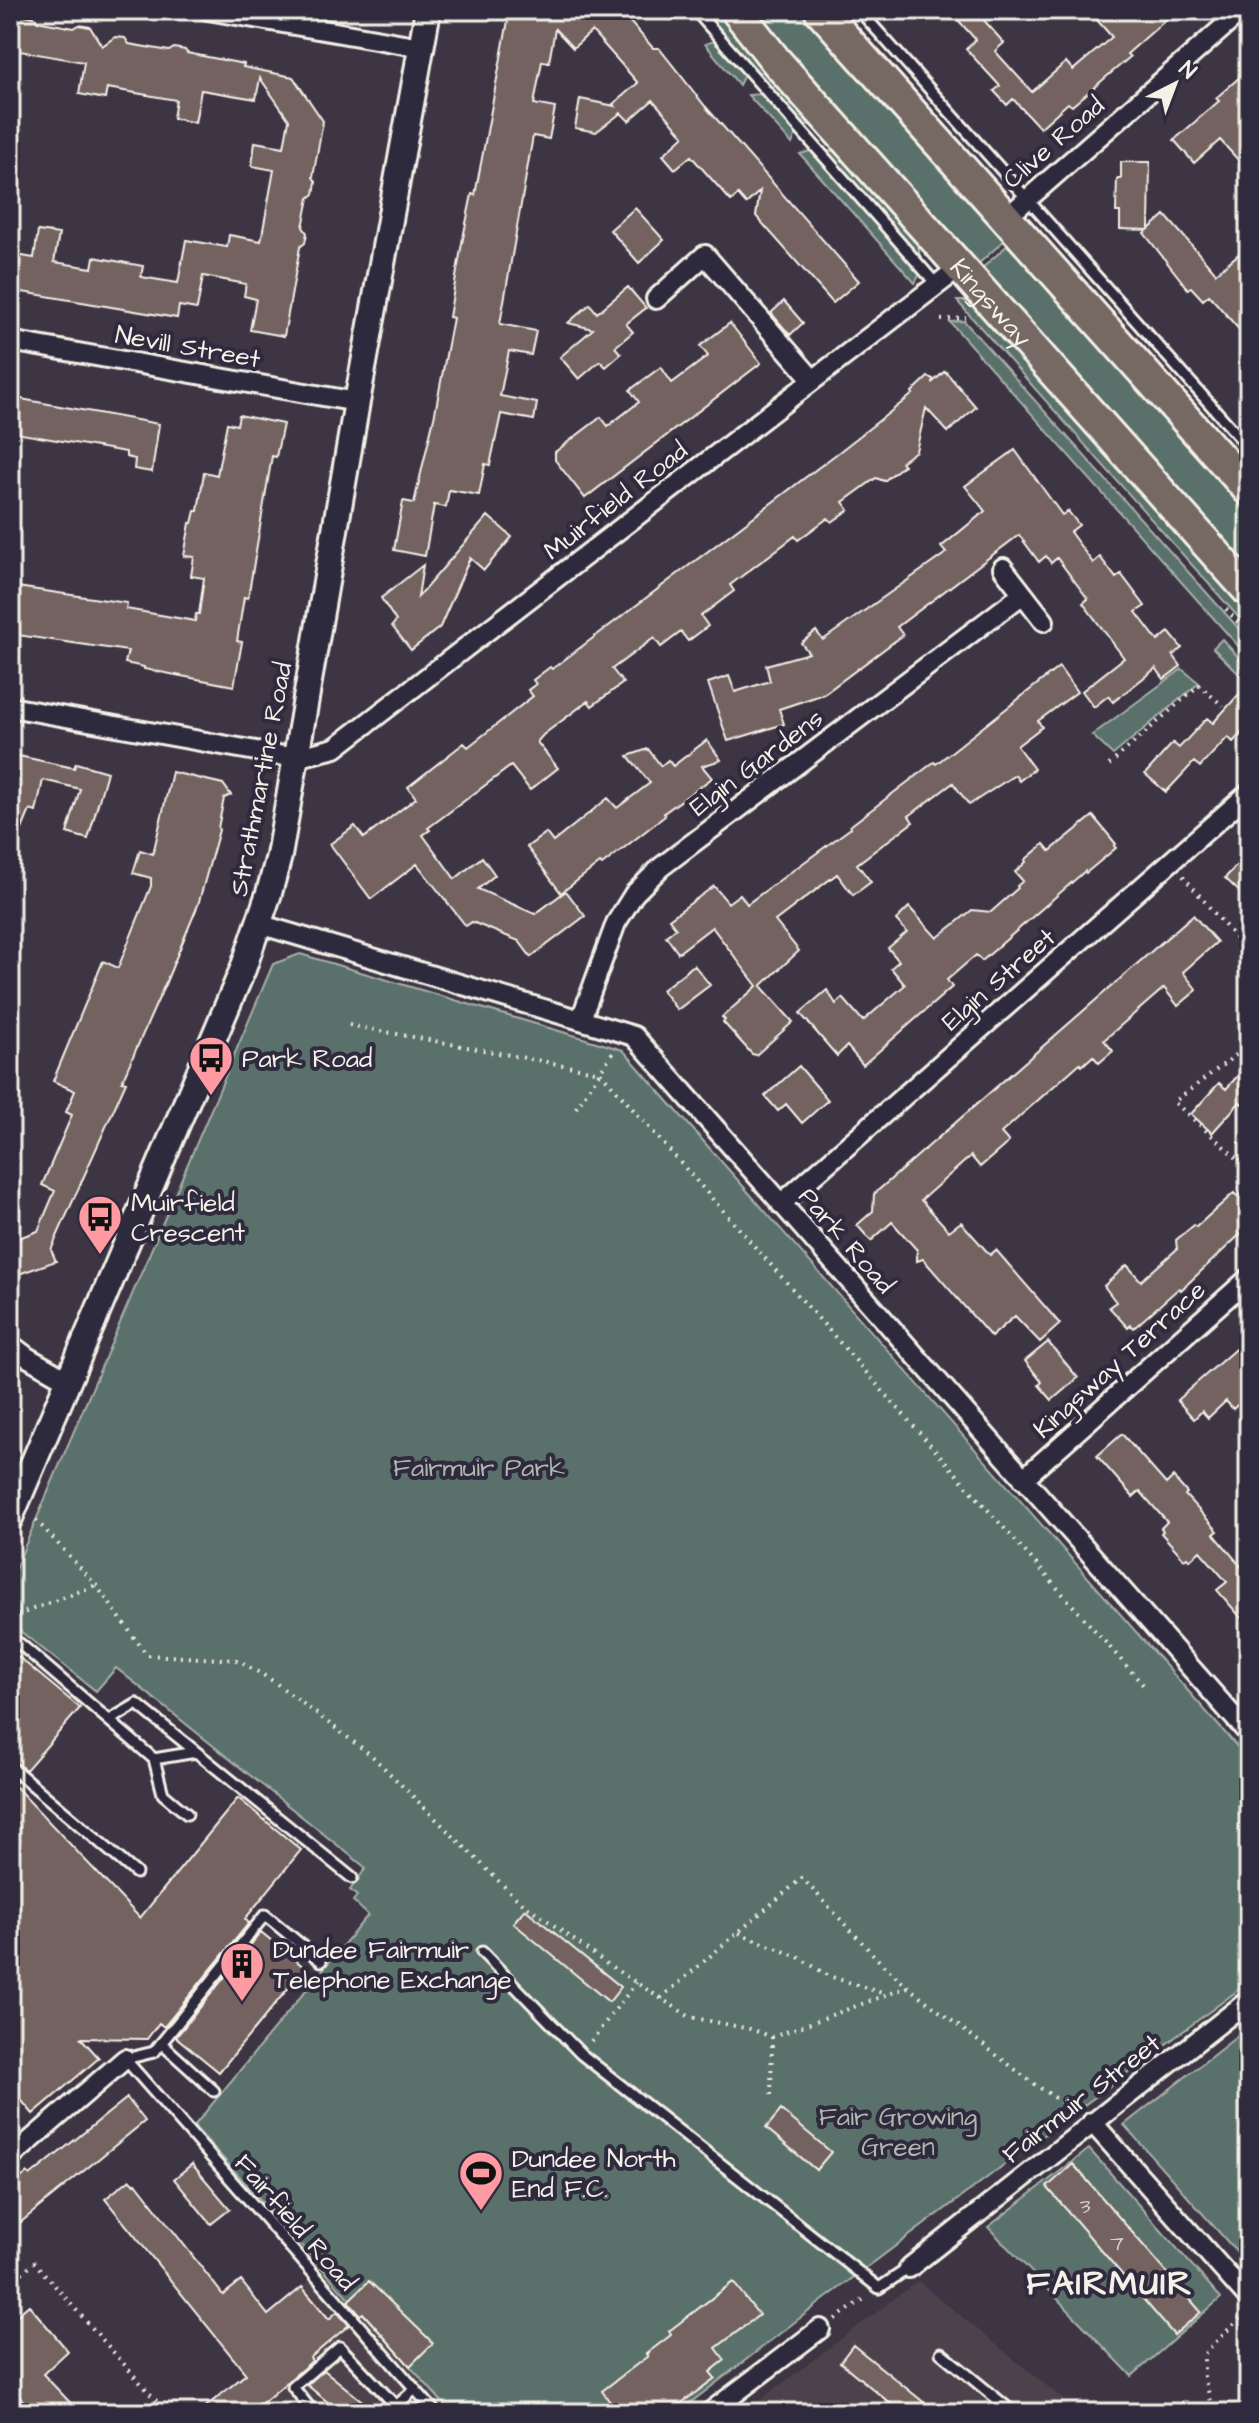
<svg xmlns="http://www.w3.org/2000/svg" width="1259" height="2423" font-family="'Architects Daughter',sans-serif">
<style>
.built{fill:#4d424c}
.green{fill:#5a706a;stroke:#a7b0a9;stroke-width:2}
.building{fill:#73625f;stroke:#f4f1e8;stroke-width:2}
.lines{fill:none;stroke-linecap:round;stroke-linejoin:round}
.service-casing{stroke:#f4f1e8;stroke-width:15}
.minor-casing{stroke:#f4f1e8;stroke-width:24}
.tertiary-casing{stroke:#f4f1e8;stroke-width:30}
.trunk-casing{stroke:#f4f1e8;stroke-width:36}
.path{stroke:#f4f1e8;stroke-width:4;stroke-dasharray:2 6;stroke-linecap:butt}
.service{stroke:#2f2a3d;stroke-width:9}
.minor{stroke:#2f2a3d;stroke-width:18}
.tertiary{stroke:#2f2a3d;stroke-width:24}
.trunk{stroke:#766964;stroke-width:30}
.labels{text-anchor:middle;stroke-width:8;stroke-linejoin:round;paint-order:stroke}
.number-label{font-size:22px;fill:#d4cdc6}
.street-label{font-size:26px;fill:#f4f1e8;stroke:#2f2a3d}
.poi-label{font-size:26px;fill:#f4f1e8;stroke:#2f2a3d;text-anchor:start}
.park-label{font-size:26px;fill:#afb7af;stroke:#2f2a3d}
.district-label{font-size:34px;font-weight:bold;letter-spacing:2px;fill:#f4f1e8;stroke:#2f2a3d}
</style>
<rect width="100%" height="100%" fill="#3d3544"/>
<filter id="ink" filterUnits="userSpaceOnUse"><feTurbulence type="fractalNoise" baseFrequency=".0125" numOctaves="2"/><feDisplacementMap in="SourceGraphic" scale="16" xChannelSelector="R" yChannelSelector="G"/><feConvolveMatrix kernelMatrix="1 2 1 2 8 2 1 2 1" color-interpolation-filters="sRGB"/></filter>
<g filter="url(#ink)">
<path class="built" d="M323,2269L452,2413H278L226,2351Z
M918,2281L1080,2413H743Z"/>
<path class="green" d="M702,10H716L734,34L814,126L801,123Z
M756,10H801L1007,238L976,266L792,59Z
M714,41L744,75L739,85L705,44Z
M762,94L796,134L792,144L748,95Z
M811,151L920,274L915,283L800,154Z
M826,151H837L918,242L920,259Z
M1011,242L1249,509V573L980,270Z
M957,301H971L1249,614V629Z
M964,321L1249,640V658L950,322Z
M1222,639L1249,669V684L1213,648Z
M1182,669L1199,683L1113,755L1092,735Z
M300,954L623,1050L1249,1760V1982L826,2298L677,2413H452L194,2126L368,1915L353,1901L357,1896L350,1890L366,1868L116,1668L96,1691L10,1623V1581L273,964Z
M1249,2027V2266L1124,2125Z
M1089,2149L1221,2298L1132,2376L988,2227Z"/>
<path class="building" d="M510,10H523L566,19L574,10H630L629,21L653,48H659L705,106L859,281L833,303L756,216L760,191L746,204L738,195L731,201L691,156L675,169L663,155L684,136L653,100L629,121L621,113L596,132L575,128L580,99L615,106L613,104L638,83L592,31L573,48L555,29L549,62L542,61L534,104L555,108L549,139L533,136L500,324L536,331L531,355L509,351L500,396L537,403L534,420L501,414L490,465L485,464L479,495L449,490L446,507L434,505L425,556L394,550L403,501L414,503L435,413L453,318L449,317L462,243L472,194L475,195Z
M949,10H975L1004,43L995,51L1032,92L1066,62L1073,70L1112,37L1097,20L1109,10H1177L1127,54L1130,57L1072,106L1068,103L1040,128L1013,99L1007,105L994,91L1000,86L966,49L976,40Z
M20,14L34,17L37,21L74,28L79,25L90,27L102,46L115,37L125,38L129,44L169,51L174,48L185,50L187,53L244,64L243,67L293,77L323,121L313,177L316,182L314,194L309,198L303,227L307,233L305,243L300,247L284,336L250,330L256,299L244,296L246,284L203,276L197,309L179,306L177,318L10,290V254L34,258L38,231L59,234L54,262L92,268L94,257L143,266L141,277L178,283L186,240L227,247L229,235L261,241L274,170L252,166L255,142L284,147L289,120L260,78L256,99L201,90L195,123L173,118L176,100L107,88L105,99L79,94L84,62L14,50Z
M1249,69V172L1220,140L1194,163L1174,140L1219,101L1216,98Z
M1121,162H1150L1149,229L1165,215L1216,273L1240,253L1249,264V341L1209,295L1203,300L1191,287L1188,289L1144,233L1148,230L1120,229V212H1116L1117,179H1121Z
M635,208L664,240L639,263L610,230Z
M628,287L646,308L626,324L633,332L615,347L621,354L606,367L600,361L579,379L560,357L593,329L568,323L590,304L597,313Z
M784,301L803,323L790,335L771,313Z
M730,323L761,363L585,498L555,460V452L601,417L608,426L639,402L630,390L661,367L672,383L708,356L700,346Z
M945,371L976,407L948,432L926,408L916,451L901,462L904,465L884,481L876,478L843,502L849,510L832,522L828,518L798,540L795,536L730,585L734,591L701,616L708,626L688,641L681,632L661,647L654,638L612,669L623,683L592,706L588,701L543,735L537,742L558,768L530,790L511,766L428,828L430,830L423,835L455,879L482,857L495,875L478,889L535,914L566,891L585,916L531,957L519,941L472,922L466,926L417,864L371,899L330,844L355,826L364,838L416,798L408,787L464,743L468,747L533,696L528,690L536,684L533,680L550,667L552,669L839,452L913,394L912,392L928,377L933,379V382Z
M10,397L159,424L152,472L134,469L135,459L126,457V452L10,432Z
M239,415L283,424L276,457L272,456L248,598L244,597L237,641L242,642L234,686L144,669V667L125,663L128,651L10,634V586L127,603L126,609L195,621L196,614H199L204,578L191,576L194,557L184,556L190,523H192L195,511H198L204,472L217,475L227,423L237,425Z
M1015,450L1062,515L1068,511L1079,525L1070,532L1093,563L1100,557L1116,578L1121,574L1145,606L1136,612L1158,641L1169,632L1182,648L1173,655L1181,666L1164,679L1156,668L1113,702L1108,696L1094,707L1082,691L1124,658L1083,603L1088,599L1057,558L1051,563L1046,556L1039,562L1019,535L897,627L903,635L824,694L779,709L784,724L728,741L708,683L729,676L735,692L770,681L766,665L809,653L801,643L816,631L823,640L946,553L941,547L985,511L965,486Z
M488,516L512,537L484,570L470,558L440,627L411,650L392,626L396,621L381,598L423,565L418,597Z
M1059,667L1077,692L1038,721L1042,727L1017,746L1034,769L1019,781L1015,775L969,805L953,783L909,816L913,822L857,864L871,882L853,895L837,874L775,921L799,951L761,986L793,1022L756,1055L752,1054L723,1022L725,1020L722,1017L757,986L712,927L678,953L666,936L676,928L669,919L714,886L728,903L740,894L747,904L851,828L850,826L934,762L936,764Z
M1249,683V725L1233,742L1228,737L1200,767L1194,762L1166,792L1145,774L1173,743L1179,748L1207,718L1213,723Z
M707,740L721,760L702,766L712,778L664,813L665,816L602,865L600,863L561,893L527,847L546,833L553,842L608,798L617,808L650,783L628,756L648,749L661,766L668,760L673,766Z
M10,754L74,768L76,763L107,772L88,839L67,833L80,789L43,780L36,812L30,810L10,858Z
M172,772L223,784L231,795L224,798L218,828L219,830L198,905L166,982L122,1081L126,1082L51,1250L56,1261L10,1277V1241L38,1231L55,1191L42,1185L72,1115L66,1112L75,1091L53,1081L103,961L118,968L151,886V878L133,873L140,850L153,854Z
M1093,816L1116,844L1114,846L1116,848L1086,873L1085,871L982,961L976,955L947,980L952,987L863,1065L847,1046L837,1056L800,1013L827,990L836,1004L843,998L863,1021L905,985L891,968L899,961L888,948L907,932L896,920L909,907L937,938L972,910L991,912L1018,888L1017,886L1023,881L1015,872L1026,862L1025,860L1044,844L1050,851Z
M1249,852V901L1225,878Z
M1193,915L1217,942L1183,972L1197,990L1178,1006L1164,988L1104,1040L1113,1051L1099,1063L1093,1056L1082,1066L1080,1063L1001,1133L1009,1142L980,1167L971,1156L921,1200L949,1231L961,1222L990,1255L996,1250L1060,1324L1040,1342L1015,1316L991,1337L923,1259L917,1261V1250L892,1222L871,1241L857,1225L873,1211L874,1194Z
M694,965L710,985L677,1010L662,990Z
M1249,1063V1110L1240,1102L1212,1133L1191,1114L1219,1083L1226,1089Z
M799,1066L828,1100L802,1123L786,1104L778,1111L765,1096Z
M1249,1187V1226L1181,1290L1179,1288L1134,1328L1131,1325L1128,1328L1109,1307L1116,1302L1104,1286L1127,1265L1141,1281L1177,1249L1176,1240L1194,1225L1196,1227L1234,1193L1238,1197Z
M1249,1337V1394L1233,1409L1226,1401L1208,1418L1202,1411L1194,1419L1177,1400Z
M1048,1342L1078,1378L1052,1400L1039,1385L1042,1382L1025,1361Z
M1122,1434L1166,1484L1173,1477L1187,1493L1185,1495L1218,1531L1214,1534L1249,1576V1627L1217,1590L1227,1582L1200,1551L1190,1560L1187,1557L1184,1559L1161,1533L1163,1531L1161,1528L1167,1522L1140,1491L1133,1497L1097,1456Z
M10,1650L80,1708L26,1770L10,1759Z
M10,1776L17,1781L14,1785L140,1918L238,1798L301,1850L245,1919L249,1923L164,2027L159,2023L147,2039L81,2038L99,2058L33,2114L10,2087Z
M525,1909L621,1987L609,2002L513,1923Z
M261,1932L305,1968L219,2072L176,2037Z
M127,2098L145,2121L10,2231V2187L27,2173L30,2176Z
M781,2110L831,2152L816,2170L766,2128Z
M192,2164L230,2209L211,2224L174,2179Z
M1073,2164L1201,2312L1174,2335L1047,2187Z
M130,2179L135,2184L136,2183L223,2295L241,2281L268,2315L302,2287L329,2319L337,2312L349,2325L310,2358L312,2361L260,2405L266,2413H198L246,2374L105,2199Z
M369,2281L433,2343L410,2366L363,2313L360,2315L348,2301Z
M733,2282L759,2315L716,2348L725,2360L710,2372L715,2378L668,2413H618L602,2391L648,2356L646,2354L671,2335L669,2331Z
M29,2305L68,2351L43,2374L80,2413H35L10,2387V2321Z
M853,2345L937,2413H902L840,2362Z
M324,2370L377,2413H341L307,2385Z"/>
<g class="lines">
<g class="service-casing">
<path id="service" d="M695,10L937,285
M859,10L1249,448
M10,1640L20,1644L154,1759L163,1794L187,1814
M110,1720L137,1704L352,1878
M154,1759L196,1752
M10,1766L136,1873
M482,1952L581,2054L879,2288L909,2268
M321,1961L265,1915L154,2052L125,2059L436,2413
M161,2043L214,2091
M941,2353L1014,2413
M314,2413L293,2387L340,2347L396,2406L414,2390"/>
</g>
<g class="minor-casing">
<path id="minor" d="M208,10L421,47
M1006,218L1243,10
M656,299L705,255L813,380
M10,341L357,402
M1003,568L1044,621
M10,707L295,758L335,748L959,268
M259,924L634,1036L1249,1734
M581,1019L616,923L634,894L661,867L1023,594
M781,1204L1249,793
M10,1344L27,1357L69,1381
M1023,1479L1249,1278
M1092,2122L1249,2299
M10,2158L125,2059
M909,2268L1249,2000
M709,2413L820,2329"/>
</g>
<g class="tertiary-casing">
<path id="tertiary" d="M10,1518L243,969L269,893L279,856L357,402L428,10"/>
</g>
<g class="trunk-casing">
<g id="trunk">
<path id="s1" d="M736,10L776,61L1249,591"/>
<path d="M820,10L1249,490"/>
</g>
</g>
<path class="path" d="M941,320L966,318
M1226,609L1249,635
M1109,765L1199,685L1223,706
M1183,876L1249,954
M349,1025L600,1072L1145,1687
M1249,1045L1174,1102L1249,1169
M576,1108L613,1052
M1240,1161L1249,1151
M36,1520L96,1585L147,1655L238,1660L273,1681L371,1755L515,1897L607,1964L690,2017L750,2029L772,2037L908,1987
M10,1618L96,1585
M739,1933L798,1957L829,1976L885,1994
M661,1998L802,1878L884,1966L908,1987L1034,2084L1077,2112
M591,2041L636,1983
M771,2095L772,2037
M10,2284L34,2262L167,2413
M835,2319L867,2297
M1213,2408L1204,2377V2354L1241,2317"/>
<use href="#service" class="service"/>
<use href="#minor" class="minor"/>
<use href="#tertiary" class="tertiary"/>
<use href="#trunk" class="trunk"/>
</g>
</g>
<defs>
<g id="bus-pin" transform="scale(2.3)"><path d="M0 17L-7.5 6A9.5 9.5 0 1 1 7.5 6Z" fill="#ff9aa2" stroke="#2f2a3d"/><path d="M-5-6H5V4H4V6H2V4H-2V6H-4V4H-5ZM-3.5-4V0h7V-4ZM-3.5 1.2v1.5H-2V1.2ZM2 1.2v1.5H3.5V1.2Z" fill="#111"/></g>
<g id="building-pin" transform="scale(2.3)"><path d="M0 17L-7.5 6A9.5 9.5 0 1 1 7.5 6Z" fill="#ff9aa2" stroke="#2f2a3d"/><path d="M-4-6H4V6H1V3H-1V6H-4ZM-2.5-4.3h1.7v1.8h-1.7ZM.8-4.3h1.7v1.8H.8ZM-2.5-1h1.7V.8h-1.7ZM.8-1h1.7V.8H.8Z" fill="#111"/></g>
<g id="stadium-pin" transform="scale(2.3)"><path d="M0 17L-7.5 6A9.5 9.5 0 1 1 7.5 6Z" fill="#ff9aa2" stroke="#2f2a3d"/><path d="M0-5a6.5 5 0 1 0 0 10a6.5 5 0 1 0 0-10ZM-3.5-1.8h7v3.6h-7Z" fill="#111"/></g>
</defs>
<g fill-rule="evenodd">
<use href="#bus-pin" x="211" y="1058"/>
<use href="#bus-pin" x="100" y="1217"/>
<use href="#building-pin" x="242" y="1964"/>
<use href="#stadium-pin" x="481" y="2173"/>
</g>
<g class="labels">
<g class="number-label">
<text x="1085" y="2213">3</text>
<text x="1117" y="2250">7</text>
</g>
<g class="street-label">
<text transform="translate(1053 142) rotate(-41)" y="9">Clive Road</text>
<text dy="9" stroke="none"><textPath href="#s1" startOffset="388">Kingsway</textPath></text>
<text transform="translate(188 346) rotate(10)" y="9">Nevill Street</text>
<text transform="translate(615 500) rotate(-38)" y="9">Muirfield Road</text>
<text transform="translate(756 762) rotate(-37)" y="9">Elgin Gardens</text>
<text transform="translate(260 779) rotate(-79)" y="9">Strathmartine Road</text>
<text transform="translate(998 979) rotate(-41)" y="9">Elgin Street</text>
<text transform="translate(847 1240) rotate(49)" y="9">Park Road</text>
<text transform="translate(1119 1359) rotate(-42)" y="9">Kingsway Terrace</text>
<text transform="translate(1081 2098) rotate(-38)" y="9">Fairmuir Street</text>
<text transform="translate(296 2222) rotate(49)" y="9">Fairfield Road</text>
</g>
<g class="poi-label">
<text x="242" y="1067">Park Road</text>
<text x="131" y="1211">Muirfield<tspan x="131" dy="30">Crescent</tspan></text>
<text x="273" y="1958">Dundee Fairmuir<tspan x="273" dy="30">Telephone Exchange</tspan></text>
<text x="512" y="2167">Dundee North<tspan x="512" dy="30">End F.C.</tspan></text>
</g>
<g class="park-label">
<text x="479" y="1476">Fairmuir Park</text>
<text x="898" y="2125">Fair Growing<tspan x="898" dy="30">Green</tspan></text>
</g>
<g class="district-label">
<text x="1110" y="2294">FAIRMUIR</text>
</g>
</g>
<rect width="1259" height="2423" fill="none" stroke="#2f2a3d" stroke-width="40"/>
<rect x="20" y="20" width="1219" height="2383" fill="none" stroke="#f4f1e8" stroke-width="3" filter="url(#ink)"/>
<g transform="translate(1175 84) rotate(42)" stroke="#2f2a3d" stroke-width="6" paint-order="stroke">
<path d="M0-6L14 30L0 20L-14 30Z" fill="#f4f1e8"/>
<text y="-12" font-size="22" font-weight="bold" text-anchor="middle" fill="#f4f1e8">N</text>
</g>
</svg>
